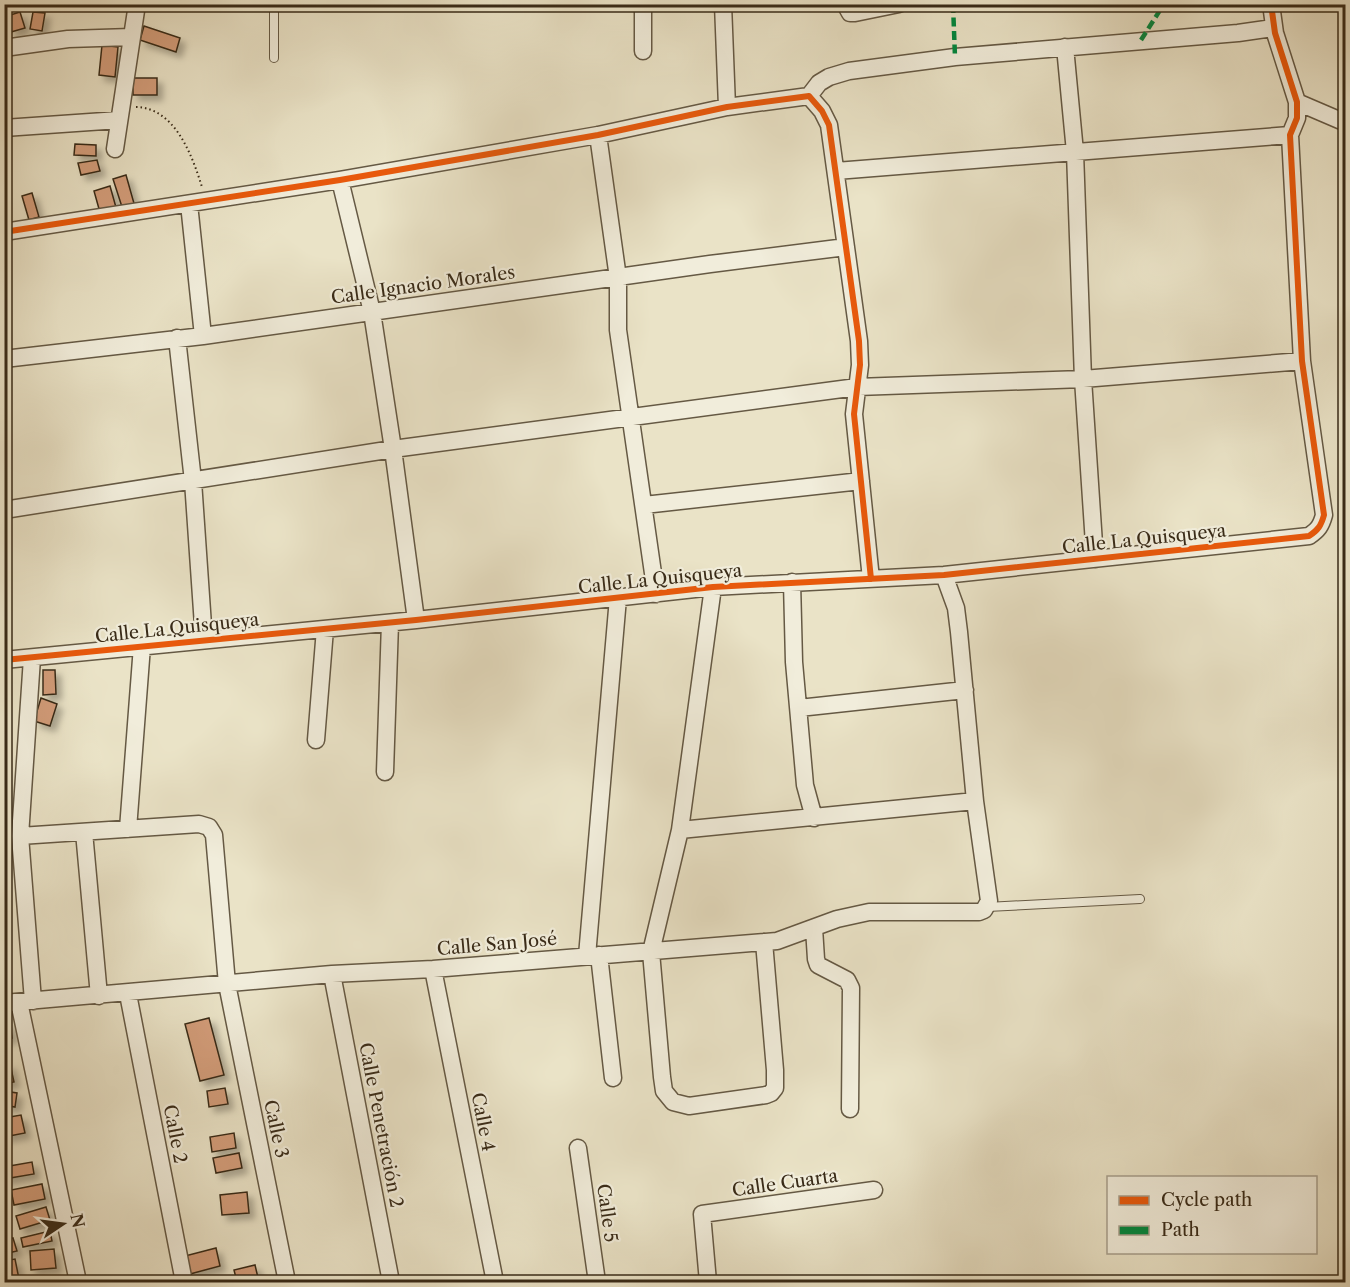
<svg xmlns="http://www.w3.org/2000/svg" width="1350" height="1287" font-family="'Libre Caslon Text',serif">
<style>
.building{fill:#d29c79;stroke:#392b18;stroke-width:1.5;filter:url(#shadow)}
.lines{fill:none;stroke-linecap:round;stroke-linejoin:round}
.service-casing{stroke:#655944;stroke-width:10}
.minor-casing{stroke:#655944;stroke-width:19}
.path{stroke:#392b18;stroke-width:2;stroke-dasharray:1.5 3;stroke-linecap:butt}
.service{stroke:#f1eddb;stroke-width:8}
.minor{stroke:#f1eddb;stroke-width:16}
.quiet{stroke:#00873e;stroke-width:4.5;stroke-dasharray:9 4.5;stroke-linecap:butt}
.cycleway-casing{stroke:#f1eddb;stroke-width:10}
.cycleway{stroke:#e8590c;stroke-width:6}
.labels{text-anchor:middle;stroke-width:4.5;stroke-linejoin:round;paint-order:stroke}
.street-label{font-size:18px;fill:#392b18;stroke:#f1eddb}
</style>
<defs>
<filter id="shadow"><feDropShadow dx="5.5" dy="5.5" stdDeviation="3" flood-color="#0004"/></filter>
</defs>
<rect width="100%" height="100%" fill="#eae3c7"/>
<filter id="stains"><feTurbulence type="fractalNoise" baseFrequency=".00333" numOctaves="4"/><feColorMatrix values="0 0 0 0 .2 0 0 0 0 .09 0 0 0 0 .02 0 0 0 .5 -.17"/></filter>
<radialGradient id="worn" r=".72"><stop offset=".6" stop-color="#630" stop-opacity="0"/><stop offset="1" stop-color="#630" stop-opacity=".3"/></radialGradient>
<path class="building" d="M20,12L25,28L11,32L7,16Z
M33,12L45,13L42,31L30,29Z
M144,26L180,38L176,52L140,40Z
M102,45L118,47L115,77L99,75Z
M133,78H157V95H133Z
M75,144L96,145V156L74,155Z
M97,160L100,171L81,175L78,163Z
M126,175L135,207L123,210L113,179Z
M110,186L117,211L101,216L94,191Z
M32,193L39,217L29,220L22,196Z
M43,670H55L56,694L43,695Z
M41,698L57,704L50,726L34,721Z
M209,1018L224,1075L200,1081L185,1024Z
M10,1023L12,1038L4,1039V1024Z
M10,1064L14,1082L4,1084V1065Z
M225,1088L228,1104L209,1107L207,1091Z
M4,1091L17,1093L15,1107L4,1105Z
M21,1115L25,1133L4,1137V1118Z
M234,1133L236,1148L212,1152L210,1137Z
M239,1153L242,1168L216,1173L213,1158Z
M32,1162L34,1174L4,1179V1167Z
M42,1184L45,1199L14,1205L11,1190Z
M247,1192L249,1213L222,1215L220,1195Z
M46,1207L50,1220L20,1229L16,1216Z
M50,1231L52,1241L23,1247L21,1238Z
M13,1238L17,1251L4,1254V1240Z
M216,1248L220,1266L190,1274L185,1256Z
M54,1249L56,1268L31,1270L30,1251Z
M15,1259L19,1279L4,1282V1261Z
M255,1265L259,1282H237L234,1270Z"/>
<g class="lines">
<g class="service-casing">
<path id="service" d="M274,58V4
M987,907L1140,899"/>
</g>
<g class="minor-casing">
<path id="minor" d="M723,4L727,107
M845,4L850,13H855L899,4
M1065,47L1075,152L1083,379L1095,559
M4,48L68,39L131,37
M643,51V4
M809,96L819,83L829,77L849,71L955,57L1238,33L1273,28
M1297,102L1346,123
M4,128L119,120
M598,135L618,278V330L656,594
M115,149L137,4
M836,171L1290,135
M340,180L372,312L393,449L416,620
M189,204L203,336
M4,232L340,180L598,135L727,107L809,96L822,111L829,125L859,341L860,365L854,414L871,579
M177,338L193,481L204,640
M4,359L203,336L710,264L846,247
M644,505L861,481
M4,510L393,449L857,387L1083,379L1302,361
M792,582L794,662L805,785L814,818
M713,587L680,830L651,952L662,1077L664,1091L673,1102L689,1106L766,1095L771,1093L775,1088V1070L764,942
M32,658L20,836L33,1001
M4,660L416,620L713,587L944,575L1309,536C1318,530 1321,526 1324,515L1302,361L1290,135L1297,118V102L1275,33L1271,4
M799,708L965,690
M316,740L325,629
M385,772L390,623
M128,829L142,646
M680,830L975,801L959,632L956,608L944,575
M84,832L99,996
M20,836L199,824L209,827L214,835L227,984L287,1282
M814,928L816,959L818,965L847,980L851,988L850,1109
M599,955L613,1078
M587,956L618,598
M433,969L495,1282
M332,974L391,1282
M128,994L184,1282
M19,1002L78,1282
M4,1003L332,974L433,969L777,941L837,919L869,912H979L984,910L989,901L975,801
M578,1148L597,1282
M708,1282L702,1214L874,1190"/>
</g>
<path class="path" d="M136,107C175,108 192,155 202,187"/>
<use href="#service" class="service"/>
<use href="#minor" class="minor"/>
<path class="quiet" d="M953,4L955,57
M1141,40L1164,4"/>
<g class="cycleway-casing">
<path id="cycleway" d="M4,232L340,180L598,135L727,107L809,96L822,111L829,125L859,341L860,365L854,414L871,579
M4,660L416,620L713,587L944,575L1309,536C1318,530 1321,526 1324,515L1302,361L1290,135L1297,118V102L1275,33L1271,4"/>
</g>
<use href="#cycleway" class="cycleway"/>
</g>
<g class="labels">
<g class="street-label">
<text transform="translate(423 285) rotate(-8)" y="6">Calle Ignacio Morales</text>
<text transform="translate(1144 539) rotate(-6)" y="6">Calle La Quisqueya</text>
<text transform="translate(660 579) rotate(-6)" y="6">Calle La Quisqueya</text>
<text transform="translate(177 628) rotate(-6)" y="6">Calle La Quisqueya</text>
<text transform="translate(497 944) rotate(-5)" y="6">Calle San José</text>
<text transform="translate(483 1122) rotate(79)" y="6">Calle 4</text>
<text transform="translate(381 1125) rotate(79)" y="6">Calle Penetración 2</text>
<text transform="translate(276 1129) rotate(78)" y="6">Calle 3</text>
<text transform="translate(175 1134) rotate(79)" y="6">Calle 2</text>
<text transform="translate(785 1183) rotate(-8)" y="6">Calle Cuarta</text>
<text transform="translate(607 1213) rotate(82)" y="6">Calle 5</text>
</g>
</g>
<rect width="1350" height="1287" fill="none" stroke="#eae3c7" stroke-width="24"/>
<rect x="6" y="6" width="1338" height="1275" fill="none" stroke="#392b18" stroke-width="3"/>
<rect x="12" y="12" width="1326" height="1263" fill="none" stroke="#392b18" stroke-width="1.5"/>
<rect x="1107" y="1176" width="210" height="78" fill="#f1eddb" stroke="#a79f8d" stroke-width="1.5"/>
<rect x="1119" y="1196" width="30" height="9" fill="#e8590c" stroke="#a79f8d" stroke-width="1.5"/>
<text x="1161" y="1206" font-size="18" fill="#392b18">Cycle path</text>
<rect x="1119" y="1226" width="30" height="9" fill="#00873e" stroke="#a79f8d" stroke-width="1.5"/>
<text x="1161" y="1236" font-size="18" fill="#392b18">Path</text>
<g transform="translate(63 1224) rotate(77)" stroke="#f1eddb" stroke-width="4.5" paint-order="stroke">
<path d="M0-4.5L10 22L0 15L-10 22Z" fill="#392b18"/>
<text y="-9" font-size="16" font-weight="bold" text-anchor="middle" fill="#392b18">N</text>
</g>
<rect width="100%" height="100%" filter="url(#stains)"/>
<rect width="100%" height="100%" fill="url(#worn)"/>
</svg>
